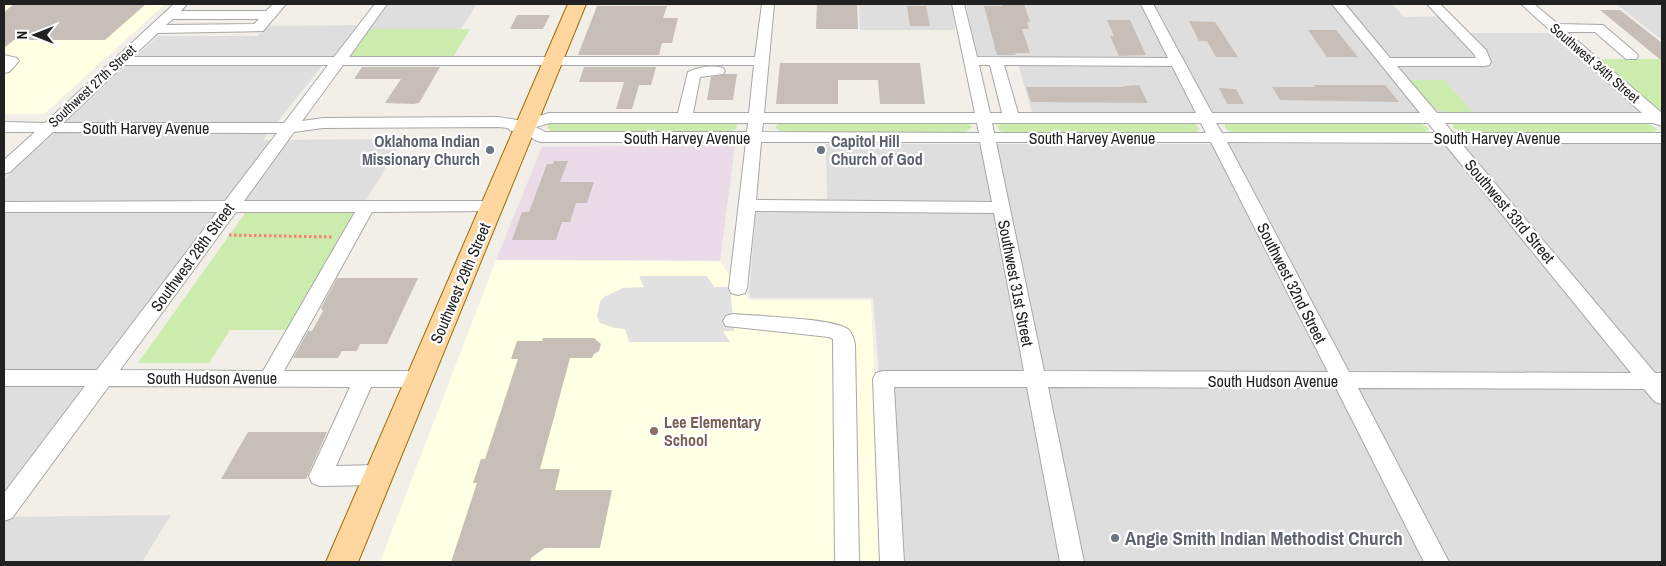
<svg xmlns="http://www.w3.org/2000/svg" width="1666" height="566" font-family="'Archivo Narrow',sans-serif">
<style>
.residential{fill:#dfdede}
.industrial{fill:#ebdae7}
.education{fill:#ffffe3}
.grass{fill:#cbecad}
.parking{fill:#e1e1e1}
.building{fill:#c7beb7}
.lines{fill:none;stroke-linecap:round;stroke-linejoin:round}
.minor-casing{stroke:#a8a8a8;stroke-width:2}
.major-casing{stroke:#9e6c00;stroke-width:2}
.path{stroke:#fe7d6d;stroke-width:3;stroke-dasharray:2.5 2.5;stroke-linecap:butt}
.minor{fill:#fff;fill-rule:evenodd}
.major{fill:#fed7a0;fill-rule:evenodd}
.worship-dot{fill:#6b7280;stroke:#fff;stroke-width:2}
.education-dot{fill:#8d6e63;stroke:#fff;stroke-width:2}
.labels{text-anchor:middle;stroke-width:4.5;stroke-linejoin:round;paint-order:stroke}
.far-street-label{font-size:14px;fill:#212121;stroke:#fff}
.street-label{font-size:16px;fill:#212121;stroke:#fff}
.worship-label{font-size:16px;font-weight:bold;fill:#5b616d;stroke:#fff;text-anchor:end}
.education-label{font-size:16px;font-weight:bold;fill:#785e54;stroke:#fff;text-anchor:start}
.near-worship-label{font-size:19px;font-weight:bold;fill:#5b616d;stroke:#fff;text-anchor:start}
</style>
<rect width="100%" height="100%" fill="#f2eee8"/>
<path class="residential" d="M387,4H477L443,57H329L263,140L403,139L365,202L226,201L4,498V179L158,36H258L266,26L370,25Z
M859,4H952L955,30H860Z
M966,4L1141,5L1392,4L1404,17L1451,16L1471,33H1552L1641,112L1032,113L1018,63H978Z
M1616,4H1662V40Z
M826,144H1662V562H894L873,298H751L749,292L757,199H827Z
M171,515L142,562H4V517Z"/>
<path class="industrial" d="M735,145L720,261L496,260L542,147Z"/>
<path class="education" d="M4,4H165L44,114H4Z
M496,260L720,261L738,288L750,300H871L883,562H380Z"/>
<path class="grass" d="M370,29H470L452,59L352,58L350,56Z
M1598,59H1662V112L1659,111Z
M1409,80H1444L1474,113C1431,113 1436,112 1409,80Z
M735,122L737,124L736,129L728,132H553L547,128L548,125L553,123Z
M1003,122L1190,123L1195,124L1200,129L1195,133H1005L1000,131L997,126Z
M1229,122H1416L1426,126L1429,129L1424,133H1235L1227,130L1225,127V124Z
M1457,122L1640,123L1648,124L1658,129L1653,133H1464L1453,128V125Z
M780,123H967L972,127L966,132H781L775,127Z
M246,212H356L288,330H230L209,363H138Z"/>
<path class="parking" d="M639,276H707L714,287H730L734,331H723L730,342H629L625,329L615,328L600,323L597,316L600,302L604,297L623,288L644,287Z"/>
<path class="building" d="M14,4H146L105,40H14L4,48V12Z
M817,4H857L858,29H816Z
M1002,4H1024L1030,22H1027L1029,29H1022L1030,53H1015L1016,55H997L984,6H1002Z
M597,6H667L663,18H678L672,43H662L659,55H578Z
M907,6H926L930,26H910Z
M1600,10H1620L1662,43V61Z
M517,15H550L543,29H510Z
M1107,20H1130L1146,55L1119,56L1110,36H1114Z
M1189,21L1215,22L1238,57H1216L1207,41H1199Z
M1308,30H1336L1358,57H1327Z
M780,63H920L925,104H880L878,80H838V104H776Z
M362,67H440L419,103L413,104L385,103L401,79H354Z
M584,67H656L651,85H639L632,109H616L624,82H579Z
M725,74H737L733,100H707L711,77Z
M1139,85L1148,103L1031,102L1026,87H1124V86Z
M1314,85H1385L1399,102L1280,100L1272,87H1315Z
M1219,88L1236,89L1244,104H1227Z
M554,161H568L560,182H594L587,203H576L570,222H562L556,240H512L522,212H529L547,164H553Z
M337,278H418L387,344H360L357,351H342L338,358H293L308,331H312L323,311L321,308Z
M543,338H594L601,344L599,351L594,354L592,358H570L540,469H560L555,490H612L600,548H545L531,558L530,562H451L477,483H473L481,459H485L518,359H511L517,341H542Z
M248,432H327L306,479H221Z"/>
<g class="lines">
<g class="minor-casing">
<path id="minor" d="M174,4H187L181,11H266L273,4H286L263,31L158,33L132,57H334L375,4H387L349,57H755L762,4H774L764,113H975L952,4H964L977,57L1168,58L1141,4H1153L1212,113H1420L1332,4H1345L1390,58H1476L1474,54L1427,4H1440L1486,50L1491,62L1489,65L1484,66H1397L1437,113H1642L1521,4H1534L1558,24L1603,25L1636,53L1638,56L1636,59H1626L1595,32H1567L1662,113V126L1653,123H1445L1453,133H1662V143H1461L1655,373H1662V404L1655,402L1644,389L1358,388L1449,562H1424L1336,388L1048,387L1084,562H1060L1027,387H894L904,562H880L873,379L876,373L883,371H1024L994,213L755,211L747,288L745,293L738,295L731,293L729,288L746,142H541L535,140L522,131H511L508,128L498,127L323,128L294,132L244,201H492L498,202L501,206L498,210L492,211L372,212L284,371H420L427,373L430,379L427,385L420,387H371L336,466L378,465L386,468L389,475L386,482L378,485L320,486L312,483L309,476L350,387L109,386L12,518L4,521V493L85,386H4V370H97L217,212H4V202L225,201L277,133L53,132L10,172L4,174V160L35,132H4V122L45,123ZM173,19H259L254,24L166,25ZM124,65H328L284,123H63ZM343,65H754L749,113H693L700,77L723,74L725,71L723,68C712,65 698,67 688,72L678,113H549L523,121L498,117L323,118L302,121ZM979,65H990L1002,113H990ZM1004,65L1172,66L1196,113H1018ZM550,123H748L747,132H545L536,127ZM763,123H977L979,133L762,132ZM992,123H1201L1206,133H994ZM1216,123H1428L1436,133H1222ZM761,142H980L992,202L756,200ZM996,142H1211L1328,372L1044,371ZM1227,142L1444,143L1631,373L1349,372ZM236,212H355L263,371L120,370Z
M4,55L17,58L19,61L9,72L4,73Z
M733,314C754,316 837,318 849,330C852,333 854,340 855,344L859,562H835L833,339L829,337L726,326L723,321L726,316Z"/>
</g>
<g class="major-casing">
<path id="major" d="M568,4H586L358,562H326Z"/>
</g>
<path class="path" d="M229,235L333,237"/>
<use href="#minor" class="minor"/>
<use href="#major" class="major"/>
</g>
<g class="worship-dot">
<circle cx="490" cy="150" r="5"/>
<circle cx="821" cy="150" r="5"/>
<circle cx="1115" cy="538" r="5"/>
</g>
<circle class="education-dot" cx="654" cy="431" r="5"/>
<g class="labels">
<g class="far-street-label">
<text transform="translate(1595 63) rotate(41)" y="5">Southwest 34th Street</text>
<text transform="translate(92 86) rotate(-43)" y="5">Southwest 27th Street</text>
</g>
<g class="street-label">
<text x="146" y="134">South Harvey Avenue</text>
<text x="687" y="144">South Harvey Avenue</text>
<text x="1092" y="144">South Harvey Avenue</text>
<text x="1497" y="144">South Harvey Avenue</text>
<text transform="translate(1510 211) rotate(50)" y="6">Southwest 33rd Street</text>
<text transform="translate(192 257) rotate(-54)" y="6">Southwest 28th Street</text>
<text transform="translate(460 283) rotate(-67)" y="6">Southwest 29th Street</text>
<text transform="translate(1016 283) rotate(79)" y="6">Southwest 31st Street</text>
<text transform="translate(1292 283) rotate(63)" y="6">Southwest 32nd Street</text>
<text x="212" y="384">South Hudson Avenue</text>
<text x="1273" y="387">South Hudson Avenue</text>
</g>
<g class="worship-label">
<text x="480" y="147">Oklahoma Indian<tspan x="480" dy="18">Missionary Church</tspan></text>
<text x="831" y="147" text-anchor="start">Capitol Hill<tspan x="831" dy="18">Church of God</tspan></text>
</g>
<g class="education-label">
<text x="664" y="428">Lee Elementary<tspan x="664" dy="18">School</tspan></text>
</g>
<g class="near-worship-label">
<text x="1125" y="545">Angie Smith Indian Methodist Church</text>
</g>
</g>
<rect width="1666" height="566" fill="none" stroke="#212121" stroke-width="10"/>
<g transform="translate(35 35) rotate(270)" stroke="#ffffff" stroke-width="4" paint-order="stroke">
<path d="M0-4L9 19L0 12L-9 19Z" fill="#212121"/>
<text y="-8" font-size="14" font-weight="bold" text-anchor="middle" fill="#212121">N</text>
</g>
</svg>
